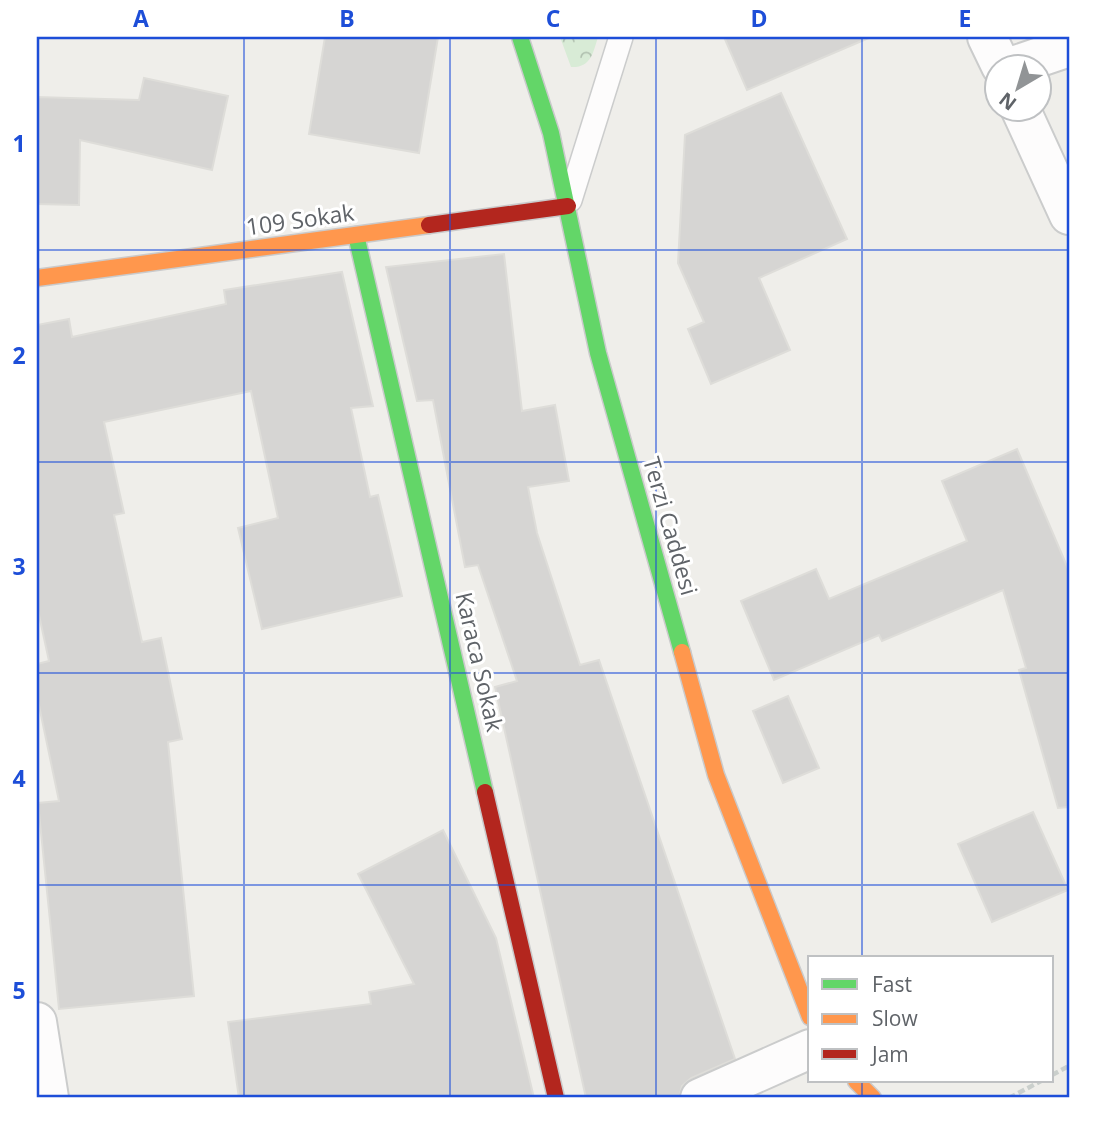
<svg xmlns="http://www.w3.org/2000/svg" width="1106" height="1135" font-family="'Open Sans',sans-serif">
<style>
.park{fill:url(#park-crowns)}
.building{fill:#d6d5d3;stroke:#deddd9;stroke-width:2}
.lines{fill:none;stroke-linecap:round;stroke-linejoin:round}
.lane-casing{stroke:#cbcccc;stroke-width:26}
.street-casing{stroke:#cbcccc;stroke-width:42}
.fast-casing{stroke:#cacacb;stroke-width:19}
.slow-casing{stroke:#cacacb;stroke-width:19}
.jam-casing{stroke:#cacacb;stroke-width:19}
.path{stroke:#cacfcc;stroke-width:4.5;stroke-dasharray:7 3.5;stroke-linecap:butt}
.lane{stroke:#fdfcfc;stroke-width:23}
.street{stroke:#fdfcfc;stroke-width:38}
.fast{stroke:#63d668;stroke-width:16}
.slow{stroke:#ff974d;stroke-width:16}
.jam{stroke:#b3261e;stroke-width:16}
.grid{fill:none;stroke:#1d4ed8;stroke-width:2;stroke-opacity:0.55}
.labels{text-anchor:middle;stroke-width:6;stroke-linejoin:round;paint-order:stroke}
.street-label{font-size:23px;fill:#5f6368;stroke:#fff}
.neatline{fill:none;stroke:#1d4ed8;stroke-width:2.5}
.grid-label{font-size:23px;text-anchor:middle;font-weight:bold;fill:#1d4ed8}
</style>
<defs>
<pattern id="park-crowns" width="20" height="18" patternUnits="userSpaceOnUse" patternTransform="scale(1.75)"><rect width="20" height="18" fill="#d8ebd6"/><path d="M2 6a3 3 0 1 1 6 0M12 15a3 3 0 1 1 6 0" fill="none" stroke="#b2c2b1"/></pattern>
</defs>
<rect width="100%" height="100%" fill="#efeeea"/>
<path class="park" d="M560,37H598C593,53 591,68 571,67Z"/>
<path class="building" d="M325,37H438L419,153L309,134Z
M724,37H871L747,90Z
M144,78L228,96L212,170L80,140L79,205L37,204V97L139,100Z
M781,93L847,239L759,278L790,350L711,384L688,329L704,322L678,263L685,135Z
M504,254L522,411L555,405L569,481L528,487L537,533L580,665L599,660L735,1059L691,1078L682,1086L679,1098H586L495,687L517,681L478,565L465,567L433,400L417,401L386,267Z
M342,272L373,406L351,408L370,497L378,495L402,596L262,629L238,528L278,518L251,391L104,422L124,513L114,515L142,642L161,638L182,739L168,742L194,996L59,1009L38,803L59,801L37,696V664L49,661L37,606V325L69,319L72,337L226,304L224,290Z
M1017,449L1069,571V807L1058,808L1019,670L1026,668L1003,590L882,641L879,635L774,680L741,601L816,569L829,599L967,541L942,481Z
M788,696L819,768L783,783L753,711Z
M1033,812L1068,890L992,922L958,844Z
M443,830L496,938L534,1098H239L228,1022L371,1004L369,992L414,984L358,874Z"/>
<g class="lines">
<g class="lane-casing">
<path id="lane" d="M570,200L621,37"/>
</g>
<g class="street-casing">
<path id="street" d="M987,37L1001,66
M1013,66L1069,47
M1020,108L1069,215
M37,1022L49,1098
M700,1098L810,1049"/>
</g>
<g class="fast-casing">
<path id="fast" d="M520,37L551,133L598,353L682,652
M356,235L485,792"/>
</g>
<g class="slow-casing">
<path id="slow" d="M37,278L429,225
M682,652L716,775L810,1017
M856,1081L873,1098"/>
</g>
<g class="jam-casing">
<path id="jam" d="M429,225L568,206
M485,792L556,1098"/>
</g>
<path class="path" d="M1052,1075L1069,1066
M1009,1098L1041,1081"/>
<use href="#lane" class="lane"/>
<use href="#street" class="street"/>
<use href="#fast" class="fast"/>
<use href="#slow" class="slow"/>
<use href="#jam" class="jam"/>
</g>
<path class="grid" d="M244,37V1098M450,37V1098M656,37V1098M862,37V958M37,250H1069M37,462H1069M37,673H1069M37,885H1069M862,1081V1098"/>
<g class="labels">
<g class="street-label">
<text transform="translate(300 220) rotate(-8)" y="8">109 Sokak</text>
<text transform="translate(670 526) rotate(74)" y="8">Terzi Caddesi</text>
<text transform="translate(479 662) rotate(77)" y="8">Karaca Sokak</text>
</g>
</g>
<rect width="1106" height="1135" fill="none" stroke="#ffffff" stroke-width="77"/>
<rect x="808" y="956" width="245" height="126" fill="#ffffff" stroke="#bfc1c3" stroke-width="2"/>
<rect x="822" y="979" width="35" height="10" fill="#63d668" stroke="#bfc1c3" stroke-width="2"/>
<text x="872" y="992" font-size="21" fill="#5f6368">Fast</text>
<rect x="822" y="1014" width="35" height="10" fill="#ff974d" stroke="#bfc1c3" stroke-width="2"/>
<text x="872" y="1026" font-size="21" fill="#5f6368">Slow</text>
<rect x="822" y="1049" width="35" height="10" fill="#b3261e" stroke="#bfc1c3" stroke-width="2"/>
<text x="872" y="1062" font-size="21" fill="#5f6368">Jam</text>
<g transform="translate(1018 88) rotate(218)"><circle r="33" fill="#ffffff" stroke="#bfc1c3" stroke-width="2"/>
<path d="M0-5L12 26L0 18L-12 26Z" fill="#919496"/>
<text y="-10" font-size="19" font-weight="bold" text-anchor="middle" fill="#5f6368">N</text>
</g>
<rect x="38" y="38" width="1030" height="1058" class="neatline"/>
<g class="grid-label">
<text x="141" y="27">A</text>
<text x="347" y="27">B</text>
<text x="553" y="27">C</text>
<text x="759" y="27">D</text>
<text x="965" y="27">E</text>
<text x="19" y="152">1</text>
<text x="19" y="364">2</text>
<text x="19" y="575">3</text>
<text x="19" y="787">4</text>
<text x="19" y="999">5</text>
</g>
</svg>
